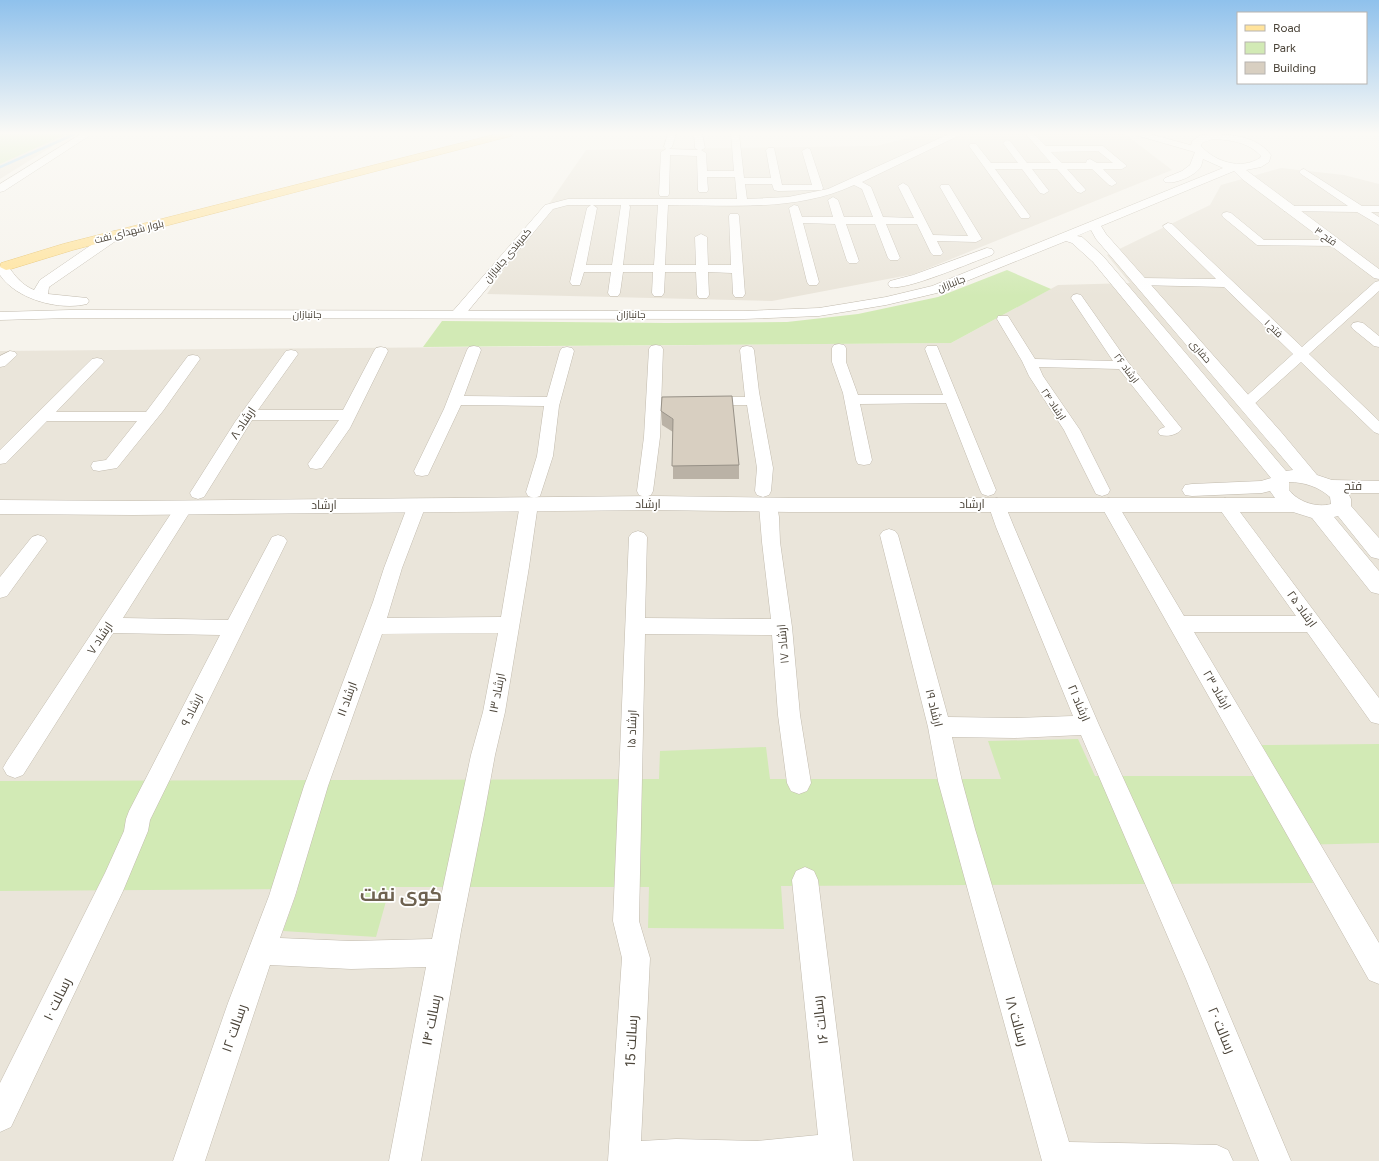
<svg xmlns="http://www.w3.org/2000/svg" width="1379" height="1161" font-family="Figtree,Cairo,sans-serif">
<style>
.residential{fill:#eae5da}
.green{fill:#d2eab5}
.lines{fill:none;stroke-linecap:round;stroke-linejoin:round}
.stream{stroke:#a9d4f2;stroke-width:2.5}
.minor-casing{stroke:#c2bbae;stroke-width:1}
.tertiary-casing{stroke:#c2bbae;stroke-width:1}
.primary-casing{stroke:#e6c16a;stroke-width:1}
.minor{fill:#fff;fill-rule:evenodd}
.tertiary{fill:#fff;fill-rule:evenodd}
.primary{fill:#ffe39c;fill-rule:evenodd}
.wall{fill:#bab2a6}
.building{fill:#d8cfc1;stroke:#979187}
.labels{text-anchor:middle;stroke-width:3.5;stroke-linejoin:round;paint-order:stroke}
.far-street-label{font-size:10px;fill:#4b4439;stroke:#fff}
.street-label{font-size:12px;fill:#4b4439;stroke:#fff}
.near-street-label{font-size:14px;fill:#4b4439;stroke:#fff}
.near-district-label{font-size:19px;font-weight:bold;fill:#6e6250;stroke:#fff}
</style>
<rect width="100%" height="100%" fill="#f6f3ec"/>
<path class="residential" d="M0,134H72L0,179Z
M924,134H1125L1172,170L914,274L772,301L487,294L586,150L876,146Z
M1281,168L1344,175L1379,184V1161H0V351L951,343L1058,285L1130,283L1107,255L1210,205L1221,185Z"/>
<path class="green" d="M0,134H67L0,164Z
M1007,270L1051,289L951,343L423,347L442,321L666,323L787,322L858,314L938,297Z
M1078,739L1095,776H1279L1261,745L1379,744V843L1295,845L1313,883L781,886L784,929L648,928L649,887H390L376,937L283,931L298,889L0,891V781L659,779L660,751L766,747L770,779H1001L988,741Z"/>
<g class="lines">
<path class="stream" d="M0,167L75,134"/>
<g class="minor-casing">
<path id="minor" d="M668,134H676L672,147L669,149L698,150L695,148L694,134H702L705,148L701,150L706,153L707,171H734L731,134H739L744,178H771L766,150L768,148H774L782,185H812L802,151L807,148L810,149L823,188L822,190L778,191L774,190L772,184H745L747,199L788,197L828,189L949,134H959L958,136L862,182L871,187L883,217L914,218L898,186L903,183L908,186L933,235L968,236L940,187L941,185H949L982,239L976,242L937,241L943,253L941,255H933L931,253L917,224H886L900,258L898,260H890L888,258L875,224H846L859,261L857,263H849L847,261L835,224L803,223L819,282L817,285H809L807,282L789,208L794,205L798,206L802,217H833L828,200L833,197L838,200L844,217H873L862,189L854,185C796,212 730,205 668,205L665,265H696L695,237L701,234L707,237L708,265H731L729,216L730,214H738L739,216L745,294L743,297H735L733,294L732,273L708,272L709,295L707,298H699L697,295L696,272H665L664,293L662,296H654L652,293L653,272H623L620,293L618,296H610L608,293L611,272H584L580,285H572L570,282L587,208L591,205H568L553,209L463,317H453L452,314L453,311L545,205L568,199H737L735,177H707L708,190L707,192H699L698,190L697,156L670,155L669,194L668,196H660L659,194L661,152L666,149L664,147ZM593,205H621L612,265H586L597,208ZM629,205H658L654,265H623L630,207Z
M1026,134H1034L1046,146H1103L1127,166L1122,169H1103L1117,183L1112,186L1109,185L1092,169H1067L1086,190L1081,193L1077,192L1057,169H1032L1049,191L1044,194L1040,193L1022,169H995L1030,216L1029,218H1021L969,146L970,144H976L991,163H1018L1003,143L1007,140L1010,141L1027,163H1051ZM1098,151L1113,163H1097L1090,159L1087,160L1086,163H1062L1051,152Z
M1138,134H1150L1201,148L1203,150L1198,153L1139,136Z
M1304,169L1362,206H1379V212H1371L1379,217V225L1357,212L1284,211L1283,209L1288,206H1348L1301,174L1299,172L1301,170Z
M1227,212L1231,213L1264,240H1335L1341,243L1335,246L1257,245L1223,217L1222,215L1223,213Z
M1168,223L1172,224L1302,347L1375,282L1379,281V291L1309,354L1379,421V434L1374,432L1301,362L1252,406L1247,407L1242,406L1240,403L1242,400L1293,354L1224,287L1137,285L1135,282L1137,279L1141,278L1216,279L1164,228L1163,226Z
M1077,294L1081,295L1128,362L1182,429C1177,435 1168,437 1160,435L1158,432L1160,429L1165,427L1119,369L1039,367L1043,376L1080,430L1110,490L1108,494L1102,496L1096,494L1064,430L1029,376L1022,361L997,319L998,316H1008L1035,359L1113,361L1071,298L1073,295Z
M1358,322L1363,323L1379,336V347L1374,346L1353,329L1351,326L1353,323Z
M839,344L844,345L846,348V362L858,395H943L925,349L927,346H937L996,490L994,494L988,496L982,494L980,490L946,403L860,404L872,460L870,464L864,465L858,464L856,460L843,393L832,362V348L834,345Z
M656,345L661,346L663,349L660,437L653,491L651,495L645,497L639,495L637,491L644,437L649,349L651,346Z
M474,346L479,347L481,350L464,396L547,397L560,351L562,348L567,347L572,348L574,351L559,406L553,456L540,496L534,498L528,496L526,492L537,456L544,406L461,405L428,475L422,476L416,475L414,471L444,409L467,350L469,347Z
M747,346L752,347L754,350L759,392L773,468L771,491L769,495L763,497L757,495L755,491L757,468L747,405H708L703,404L701,401L703,398L708,397H745L740,350L742,347Z
M381,347L386,348L388,351L350,428L322,468L316,469L310,468L308,464L339,420H252L204,497L198,499L192,497L190,493L235,422L286,351L291,350L296,351L298,354L258,410H343L374,351L376,348Z
M10,351L15,352L17,355L5,366L0,367V356Z
M193,355L198,356L200,359L163,411L117,468L99,471L93,470L91,466L93,462L106,460L137,421H47L6,463L0,464V450L92,359L97,358L102,359L104,362L56,412H146L188,356Z
M529,498L535,500L538,504L529,567L505,712L495,755L484,815L461,931L421,1161H389L426,967L351,969L270,965L205,1161H173L228,1003L269,896L304,786L373,602L384,568L408,505L411,501L417,499L423,501L426,505L402,568L387,618L501,617L520,504L523,500ZM498,633L483,712L471,755L432,939L351,941L280,938L295,896L328,786L382,634Z
M997,498L1003,500L1014,527L1099,725L1208,964L1291,1161H1259L1186,979L1081,735L1015,738L952,737L962,781L975,829L1069,1142L1217,1145L1228,1150L1233,1161H1042L938,781L928,727L880,535L883,531L889,529L895,531L898,535L948,717L1015,718L1073,716L996,527L988,504L991,500Z
M1109,498L1115,500L1184,616H1296L1216,504L1219,500L1225,498L1231,500L1379,698V724L1371,722L1307,632H1194L1379,943V984L1369,980L1100,504L1103,500Z
M768,499L774,501L777,505L779,517L780,542L792,627L800,715L811,783L807,791L799,794L791,791L787,783L778,715L772,635L645,634L639,921L650,958L641,1141L676,1139L757,1141L818,1135L792,880L796,871L805,867L814,871L818,880L853,1161H608L622,958L613,921L629,537L632,533L638,531L644,533L647,537L645,618L771,619L762,542L759,505L762,501Z
M184,501L190,503L193,507L123,618L228,620L272,537L278,535L284,537L287,541L150,820L148,831L123,891L11,1127L0,1132V1083L105,873L124,831L126,819L129,811L220,635L113,633L23,775L15,778L7,775L3,768L7,761L178,503Z
M38,535L44,537L47,541L44,545L7,596L0,598V577L32,537Z"/>
</g>
<g class="tertiary-casing">
<path id="tertiary" d="M81,134H92L4,191L0,192V184Z
M1209,134C1231,134 1257,136 1271,155L1269,162L1261,167L1246,170L1379,269V279L1374,278L1242,179L1234,171L1101,226L1106,234L1282,433L1317,475L1332,480L1379,481V493H1348L1351,499V506L1379,538V559L1371,557L1338,516L1334,517L1379,571V594L1371,592L1312,518L1293,512H790L654,510L133,515L0,514V500L133,501L654,496L790,498H1275L1270,491L1262,493L1192,496L1185,495L1182,490L1185,485L1192,484L1261,481L1271,478L1093,262L1072,243L1066,241L937,293L886,305L819,316L744,319L70,318L0,320V312L70,310L744,311L819,308L886,297L932,286L1223,168L1203,159C1202,162 1202,165 1200,168C1194,176 1174,185 1165,182L1163,180L1165,178L1182,171L1190,165L1195,152L1191,146L1192,141L1201,135ZM1213,139C1231,140 1248,142 1261,156L1260,158C1241,170 1215,162 1201,146L1202,143ZM1091,230L1096,239L1293,470L1286,471L1103,256L1082,237L1077,236ZM1289,482C1304,482 1319,487 1330,497L1331,504C1317,508 1298,502 1289,490Z
M115,231L120,232L121,235L120,238L49,287L48,294L87,298L89,301L87,304C59,311 16,299 0,275V266H8C15,276 22,285 34,290L40,280L110,232Z
M987,248L992,249L994,252L992,255C972,262 906,291 890,287L888,284L890,281L913,275Z"/>
</g>
<g class="primary-casing">
<path id="primary" d="M497,134H512L511,136L73,250L11,269L6,270L0,267L1,263L63,244Z"/>
</g>
<use href="#minor" class="minor"/>
<use href="#tertiary" class="tertiary"/>
<use href="#primary" class="primary"/>
</g>
<path class="wall" d="M661,411L739,465V479H673V432L662,425Z"/>
<path class="building" d="M732,396L739,465L672,466L673,419L661,411L662,397Z"/>
<linearGradient id="sky" x2="0" y2="1"><stop stop-color="#8fc1ec"/><stop offset="0.45" stop-color="#fbfaf6"/><stop offset="1" stop-color="#fbfaf6" stop-opacity="0"/></linearGradient>
<rect width="1379" height="296" fill="url(#sky)"/>
<g class="labels">
<g class="far-street-label">
<text transform="translate(129 231) rotate(-14)" y="4">بلوار شهدای نفت</text>
<text transform="translate(1326 236) rotate(36)" y="4">فتح ۳</text>
<text transform="translate(507 255) rotate(-50)" y="4">کمربندی جانبازان</text>
<text transform="translate(951 283) rotate(-21)" y="4">جانبازان</text>
<text x="307" y="318">جانبازان</text>
<text x="631" y="318">جانبازان</text>
<text transform="translate(1274 328) rotate(44)" y="4">فتح ۱</text>
<text transform="translate(1201 351) rotate(49)" y="4">حفاری</text>
<text transform="translate(1127 368) rotate(53)" y="4">ارشاد ۲۶</text>
<text transform="translate(1054 404) rotate(56)" y="4">ارشاد ۲۴</text>
</g>
<g class="street-label">
<text transform="translate(243 423) rotate(-56)" y="4">ارشاد ۸</text>
<text transform="translate(1353 486) rotate(1)" y="4">فتح</text>
<text x="648" y="508">ارشاد</text>
<text x="972" y="508">ارشاد</text>
<text x="324" y="509">ارشاد</text>
<text transform="translate(1302 609) rotate(54)" y="4">ارشاد ۲۵</text>
<text transform="translate(100 638) rotate(-56)" y="4">ارشاد ۷</text>
<text transform="translate(783 644) rotate(-95)" y="4">ارشاد ۱۷</text>
<text transform="translate(1217 690) rotate(60)" y="4">ارشاد ۲۳</text>
<text transform="translate(497 693) rotate(-79)" y="4">ارشاد ۱۳</text>
<text transform="translate(347 699) rotate(-70)" y="4">ارشاد ۱۱</text>
<text transform="translate(1079 703) rotate(67)" y="4">ارشاد ۲۱</text>
<text transform="translate(934 708) rotate(76)" y="4">ارشاد ۱۹</text>
<text transform="translate(192 710) rotate(-63)" y="4">ارشاد ۹</text>
<text transform="translate(632 729) rotate(-88)" y="4">ارشاد ۱۵</text>
</g>
<g class="near-street-label">
<text transform="translate(57 999) rotate(-64)" y="5">رسالت ۱۰</text>
<text transform="translate(431 1020) rotate(-79)" y="5">رسالت ۱۴</text>
<text transform="translate(820 1020) rotate(-97)" y="5">رسالت ۱۶</text>
<text transform="translate(1017 1021) rotate(74)" y="5">رسالت ۱۸</text>
<text transform="translate(234 1028) rotate(-71)" y="5">رسالت ۱۲</text>
<text transform="translate(1222 1030) rotate(67)" y="5">رسالت ٢٠</text>
<text transform="translate(631 1041) rotate(-87)" y="5">رسالت 15</text>
</g>
<g class="near-district-label">
<text x="401" y="901">کوی نفت</text>
</g>
</g>
<rect x="1237" y="12" width="130" height="72" fill="#ffffff" stroke="#b7b4b0"/>
<rect x="1245" y="25" width="20" height="6" fill="#ffe39c" stroke="#b7b4b0"/>
<text x="1273" y="32" font-size="12" fill="#4b4439">Road</text>
<rect x="1245" y="42" width="20" height="12" fill="#d2eab5" stroke="#b7b4b0"/>
<text x="1273" y="52" font-size="12" fill="#4b4439">Park</text>
<rect x="1245" y="62" width="20" height="12" fill="#d8cfc1" stroke="#b7b4b0"/>
<text x="1273" y="72" font-size="12" fill="#4b4439">Building</text>
</svg>
